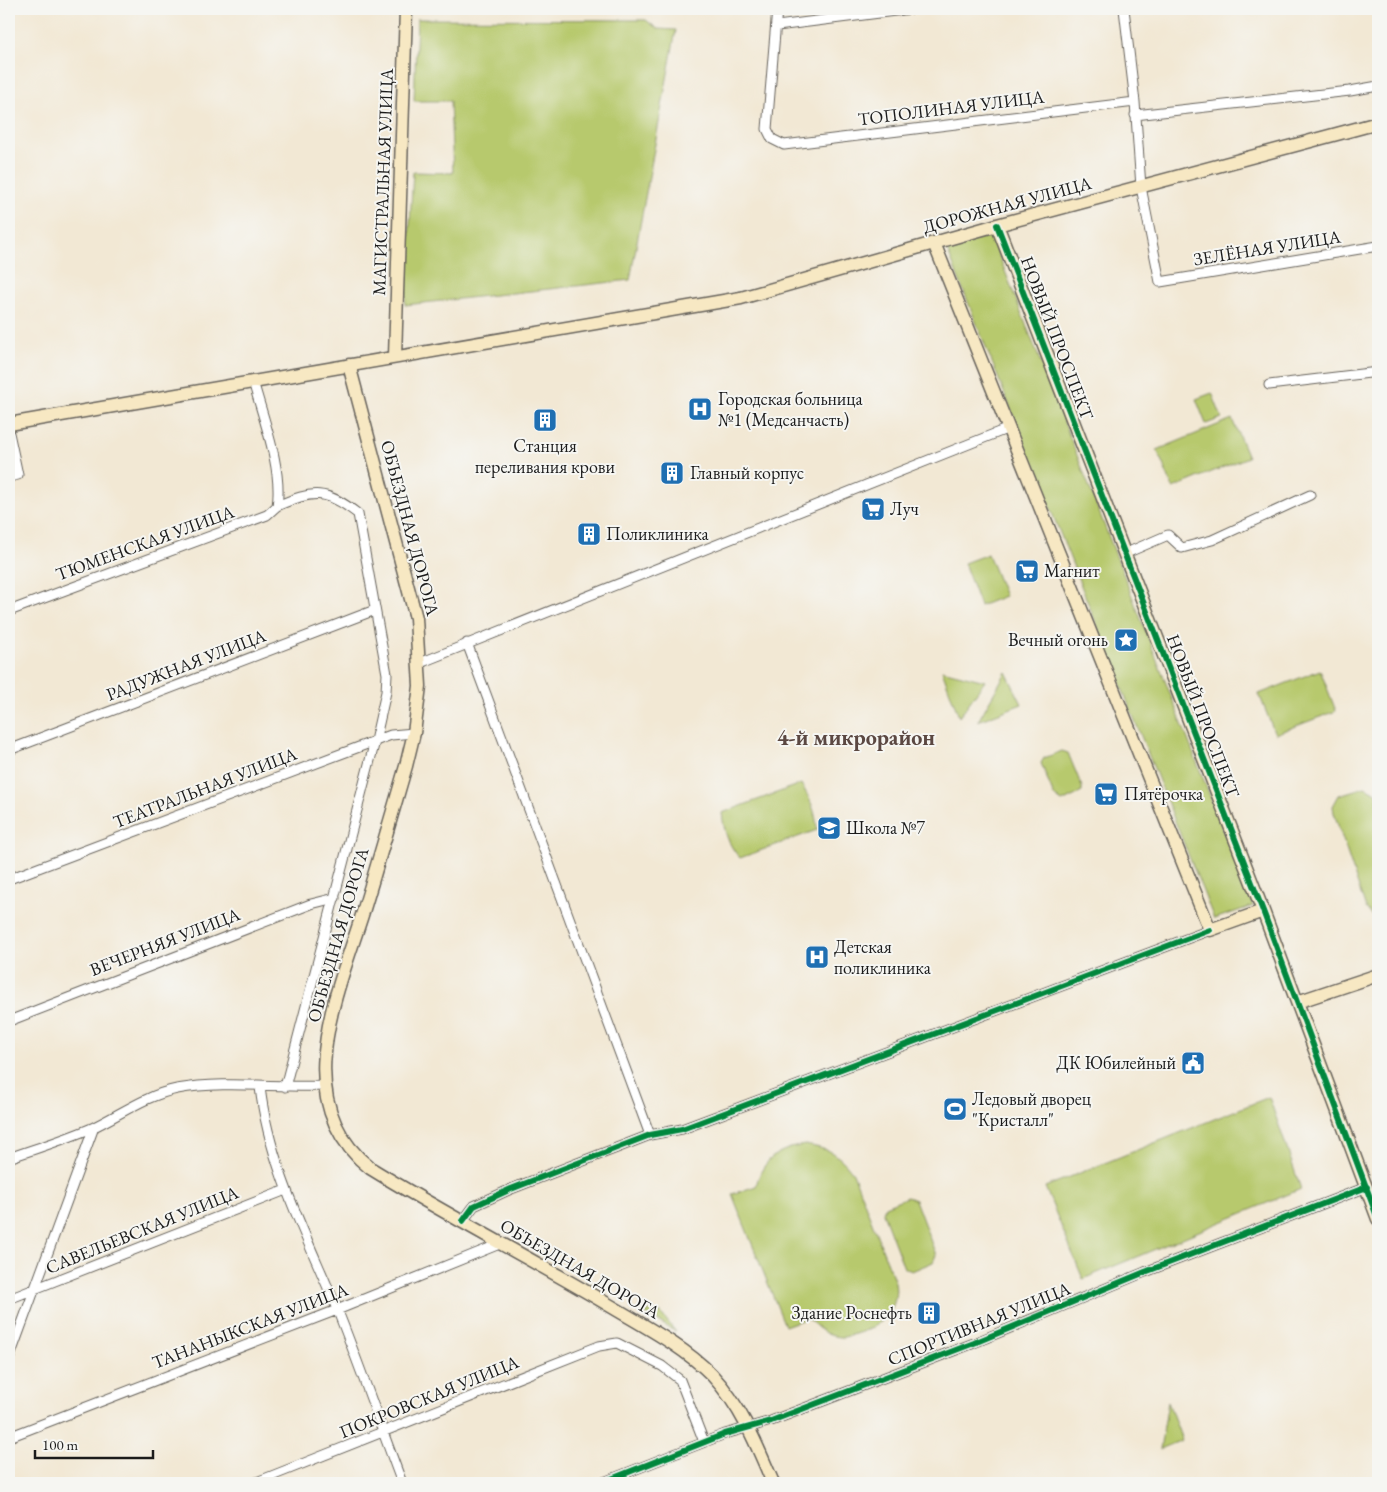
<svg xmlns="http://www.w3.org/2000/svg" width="1387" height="1492" font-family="'EB Garamond',serif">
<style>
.green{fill:#b7c96d;stroke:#6a7244}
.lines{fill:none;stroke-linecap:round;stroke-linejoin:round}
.street-casing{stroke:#67635c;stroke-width:11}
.secondary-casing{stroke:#67635c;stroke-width:15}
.street{stroke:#fff;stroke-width:9}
.secondary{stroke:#f7e8c3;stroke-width:12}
.cycleway-casing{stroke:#f6f6f2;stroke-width:9}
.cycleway{stroke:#00873e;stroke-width:6}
.labels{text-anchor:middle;stroke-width:4;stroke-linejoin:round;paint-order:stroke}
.street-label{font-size:18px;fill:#1c1c1c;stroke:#f6f6f2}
.poi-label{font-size:18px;fill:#1c1c1c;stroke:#f6f6f2;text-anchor:start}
.district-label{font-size:22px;font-weight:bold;fill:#5b4842;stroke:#f6f6f2}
</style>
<rect width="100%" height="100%" fill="#f6f6f2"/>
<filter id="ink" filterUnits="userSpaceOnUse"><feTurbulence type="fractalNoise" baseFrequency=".02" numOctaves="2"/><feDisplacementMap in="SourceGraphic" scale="10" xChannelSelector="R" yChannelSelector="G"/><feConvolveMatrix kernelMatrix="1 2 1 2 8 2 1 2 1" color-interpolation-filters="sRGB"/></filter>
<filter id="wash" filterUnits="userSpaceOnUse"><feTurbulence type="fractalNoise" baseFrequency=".0096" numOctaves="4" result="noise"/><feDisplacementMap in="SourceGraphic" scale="20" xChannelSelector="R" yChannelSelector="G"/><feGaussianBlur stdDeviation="1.12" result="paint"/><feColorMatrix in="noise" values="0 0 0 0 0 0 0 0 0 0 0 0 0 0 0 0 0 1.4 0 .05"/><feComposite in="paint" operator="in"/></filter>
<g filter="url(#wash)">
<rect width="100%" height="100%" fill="#f2e8d4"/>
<path class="green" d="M417,19L646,20L658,29L676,30L630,280L405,305L413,172L453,173L450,101H414Z
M991,235L1253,906L1214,919L946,247Z
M1212,393L1222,418L1206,424L1196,399Z
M1232,419L1248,457L1173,488L1157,450Z
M988,554L1005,596L980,606L964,563Z
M942,670L985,681L959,717Z
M1320,670L1336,711L1275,734L1259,694Z
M1006,672L1022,704L978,721Z
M1062,751L1068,753L1082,787V792L1062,802L1054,796L1041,763L1044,758Z
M801,784C811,800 816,812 817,830L740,858C728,845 724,831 722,813Z
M1365,787L1378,794V920L1371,915L1365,906L1334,813L1333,806L1339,795Z
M1269,1097L1301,1189L1083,1279L1045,1187Z
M805,1145C829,1149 838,1153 853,1173L895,1282C900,1310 881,1327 855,1334C850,1335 844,1338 840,1337C824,1336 818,1327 807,1318L785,1326L732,1194L756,1186C763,1158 779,1149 805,1145Z
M907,1197L915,1200L936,1255L933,1262L912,1271L904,1268L883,1213L885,1206Z
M641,1311L660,1312L676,1332Z
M1168,1402L1182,1440L1160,1449Z"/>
</g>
<g filter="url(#ink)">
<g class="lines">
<g class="street-casing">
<path id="street" d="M777,9L767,129L772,139L784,145L1135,102
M1124,9L1135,102L1141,187L1160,282L1378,246
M777,26L911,9
M1135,115L1350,91L1378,86
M1269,385L1378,372
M9,433L18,475L9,477
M277,506C313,490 326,489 358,514L387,674L386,692L375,741L285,1087
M1124,554L1168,535L1182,548L1212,540L1310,495
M9,611L267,515L277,506C283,469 263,418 253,381
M467,643L650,1135
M420,663L1009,428
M9,750L375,610
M9,879L375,741L391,735L414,733
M9,1021L311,904L335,898
M260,1087C269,1165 307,1237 337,1309C360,1366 380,1425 402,1483
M9,1158C37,1148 67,1139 94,1127C121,1114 147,1095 177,1089C225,1080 275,1088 324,1086
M463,1221L474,1206L511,1189L650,1135L682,1129L1210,930
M9,1299L286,1190
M9,1359L94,1127
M9,1437L337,1310L502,1243
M254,1483L599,1346L617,1343L662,1366L680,1380L704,1442
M601,1483L725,1434L771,1421L974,1343L1145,1272L1367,1187"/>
</g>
<g class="secondary-casing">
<path id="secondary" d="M997,225L1263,911L1378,1219
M934,243L1210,930L1263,911
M395,357L406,9
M349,365L416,618L420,686L414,733L406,766C392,814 378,863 363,912C337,995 287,1101 370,1168C448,1216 530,1258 609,1305C644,1326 683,1346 712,1375C741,1406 757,1445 773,1483
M9,424L741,298L997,225L1378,123
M1297,1002L1378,975"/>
</g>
<use href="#street" class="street"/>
<use href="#secondary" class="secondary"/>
<g class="cycleway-casing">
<path id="cycleway" d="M997,225L1263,911L1378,1219
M463,1221L474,1206L511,1189L650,1135L682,1129L1210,930
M601,1483L725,1434L771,1421L974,1343L1145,1272L1367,1187"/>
</g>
<use href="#cycleway" class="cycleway"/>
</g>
</g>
<defs>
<g id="hospital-square" transform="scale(1.25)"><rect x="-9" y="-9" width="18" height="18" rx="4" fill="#1f6fb2" stroke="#f6f6f2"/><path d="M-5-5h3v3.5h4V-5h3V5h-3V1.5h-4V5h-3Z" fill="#fff"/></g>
<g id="building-square" transform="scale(1.25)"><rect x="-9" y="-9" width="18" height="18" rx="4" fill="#1f6fb2" stroke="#f6f6f2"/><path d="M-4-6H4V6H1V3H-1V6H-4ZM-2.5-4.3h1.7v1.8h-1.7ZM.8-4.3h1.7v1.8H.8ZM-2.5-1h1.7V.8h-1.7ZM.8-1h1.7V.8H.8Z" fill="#fff"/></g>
<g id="supermarket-square" transform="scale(1.25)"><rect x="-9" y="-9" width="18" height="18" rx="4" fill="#1f6fb2" stroke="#f6f6f2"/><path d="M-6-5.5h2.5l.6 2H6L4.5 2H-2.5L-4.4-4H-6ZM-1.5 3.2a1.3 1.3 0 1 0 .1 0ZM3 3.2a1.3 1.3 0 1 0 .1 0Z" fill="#fff"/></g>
<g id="sight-square" transform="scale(1.25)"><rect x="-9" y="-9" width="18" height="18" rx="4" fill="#1f6fb2" stroke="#f6f6f2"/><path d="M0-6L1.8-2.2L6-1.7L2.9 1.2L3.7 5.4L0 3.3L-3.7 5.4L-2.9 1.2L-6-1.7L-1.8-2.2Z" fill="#fff"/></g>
<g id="school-square" transform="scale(1.25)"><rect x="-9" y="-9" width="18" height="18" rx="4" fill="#1f6fb2" stroke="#f6f6f2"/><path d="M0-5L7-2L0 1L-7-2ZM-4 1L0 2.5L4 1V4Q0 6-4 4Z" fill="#fff"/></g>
<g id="civic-square" transform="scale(1.25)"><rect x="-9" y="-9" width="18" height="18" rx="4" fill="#1f6fb2" stroke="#f6f6f2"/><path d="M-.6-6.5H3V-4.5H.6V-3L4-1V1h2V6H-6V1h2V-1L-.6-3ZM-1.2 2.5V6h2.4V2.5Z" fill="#fff"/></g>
<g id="stadium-square" transform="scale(1.25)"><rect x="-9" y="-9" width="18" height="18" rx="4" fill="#1f6fb2" stroke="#f6f6f2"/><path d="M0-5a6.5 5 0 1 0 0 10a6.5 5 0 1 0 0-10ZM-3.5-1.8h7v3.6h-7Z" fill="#fff"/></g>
</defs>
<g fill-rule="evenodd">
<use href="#hospital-square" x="700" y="409"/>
<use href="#building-square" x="545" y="420"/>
<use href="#building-square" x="672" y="473"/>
<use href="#supermarket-square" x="873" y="509"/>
<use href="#building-square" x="589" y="534"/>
<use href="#supermarket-square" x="1027" y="571"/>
<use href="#sight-square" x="1126" y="640"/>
<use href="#supermarket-square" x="1106" y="794"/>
<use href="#school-square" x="829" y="828"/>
<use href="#hospital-square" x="817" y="957"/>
<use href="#civic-square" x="1193" y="1063"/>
<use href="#stadium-square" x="955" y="1109"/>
<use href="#building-square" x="929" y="1313"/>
</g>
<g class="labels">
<g class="street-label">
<text transform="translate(951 108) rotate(-7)" y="6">ТОПОЛИНАЯ УЛИЦА</text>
<text transform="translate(383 182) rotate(-88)" y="6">МАГИСТРАЛЬНАЯ УЛИЦА</text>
<text transform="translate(1007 205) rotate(-15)" y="6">ДОРОЖНАЯ УЛИЦА</text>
<text transform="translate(1267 248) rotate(-9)" y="6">ЗЕЛЁНАЯ УЛИЦА</text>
<text transform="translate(1057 338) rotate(69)" y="6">НОВЫЙ ПРОСПЕКТ</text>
<text transform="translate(410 528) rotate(75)" y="6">ОБЪЕЗДНАЯ ДОРОГА</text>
<text transform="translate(145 543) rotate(-20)" y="6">ТЮМЕНСКАЯ УЛИЦА</text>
<text transform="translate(186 665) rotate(-21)" y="6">РАДУЖНАЯ УЛИЦА</text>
<text transform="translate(1203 716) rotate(69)" y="6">НОВЫЙ ПРОСПЕКТ</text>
<text transform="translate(205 788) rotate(-21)" y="6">ТЕАТРАЛЬНАЯ УЛИЦА</text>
<text transform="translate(338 935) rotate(-74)" y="6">ОБЪЕЗДНАЯ ДОРОГА</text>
<text transform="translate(165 942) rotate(-21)" y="6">ВЕЧЕРНЯЯ УЛИЦА</text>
<text transform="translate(142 1230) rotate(-22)" y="6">САВЕЛЬЕВСКАЯ УЛИЦА</text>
<text transform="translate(580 1269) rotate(30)" y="6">ОБЪЕЗДНАЯ ДОРОГА</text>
<text transform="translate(979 1324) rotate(-22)" y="6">СПОРТИВНАЯ УЛИЦА</text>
<text transform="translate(250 1326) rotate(-21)" y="6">ТАНАНЫКСКАЯ УЛИЦА</text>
<text transform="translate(429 1397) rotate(-22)" y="6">ПОКРОВСКАЯ УЛИЦА</text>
</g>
<g class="poi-label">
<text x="718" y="405">Городская больница<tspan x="718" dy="21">№1 (Медсанчасть)</tspan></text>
<text x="545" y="452" text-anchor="middle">Станция<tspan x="545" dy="21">переливания крови</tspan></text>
<text x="690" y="479">Главный корпус</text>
<text x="890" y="515">Луч</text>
<text x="606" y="540">Поликлиника</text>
<text x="1044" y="577">Магнит</text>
<text x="1108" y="646" text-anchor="end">Вечный огонь</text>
<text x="1124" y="800">Пятёрочка</text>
<text x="846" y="834">Школа №7</text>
<text x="834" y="953">Детская<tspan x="834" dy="21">поликлиника</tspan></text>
<text x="1176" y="1069" text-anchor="end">ДК Юбилейный</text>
<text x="972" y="1105">Ледовый дворец<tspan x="972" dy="21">"Кристалл"</tspan></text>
<text x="912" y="1319" text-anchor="end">Здание Роснефть</text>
</g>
<g class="district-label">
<text x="856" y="745">4-й микрорайон</text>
</g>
</g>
<rect width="1387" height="1492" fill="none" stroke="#f6f6f2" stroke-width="30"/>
<path d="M35 1450v8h118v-8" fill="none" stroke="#1c1c1c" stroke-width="2.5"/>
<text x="42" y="1450" font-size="15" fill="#1c1c1c" stroke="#f6f6f2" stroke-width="4" paint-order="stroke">100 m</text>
</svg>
